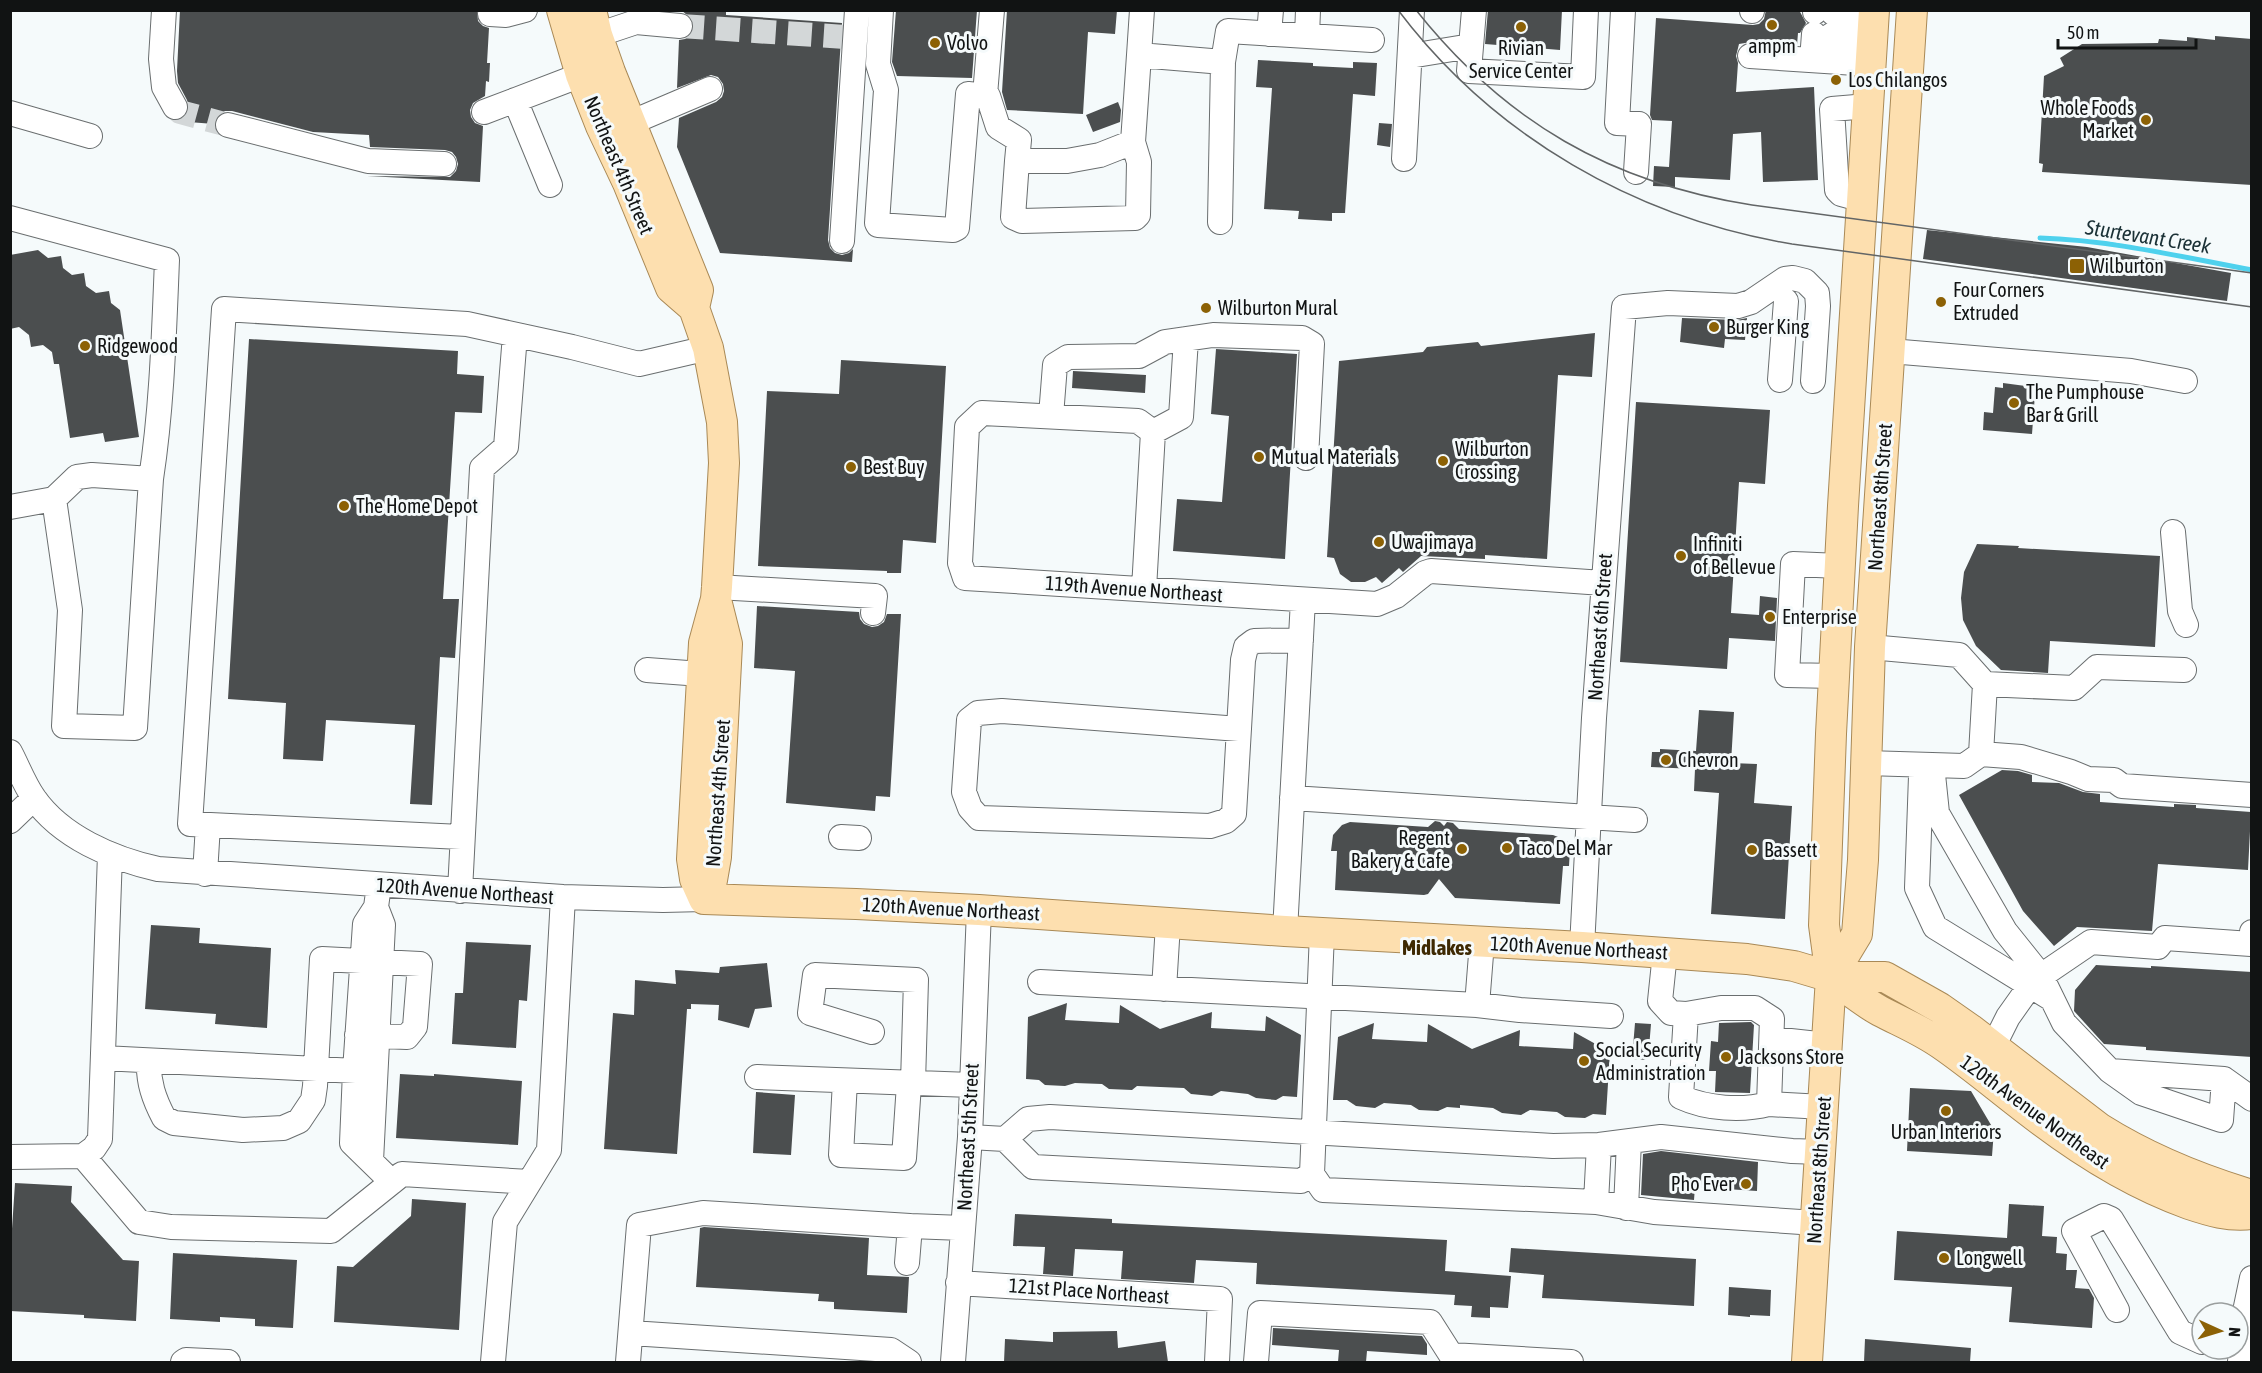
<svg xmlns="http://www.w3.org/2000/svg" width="2262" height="1373" font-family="'Asap Condensed',sans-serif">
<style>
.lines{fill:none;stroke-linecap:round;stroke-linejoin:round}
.stream{stroke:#4fd1ed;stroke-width:5}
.building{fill:#4b4e4f}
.minor-tunnel{stroke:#d3d7d8;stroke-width:24;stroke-dasharray:24 12;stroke-linecap:butt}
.minor-casing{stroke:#6a6e6f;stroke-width:26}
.major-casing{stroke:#a98956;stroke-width:32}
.minor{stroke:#fff;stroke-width:24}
.major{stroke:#fddfaf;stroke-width:30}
.tram{stroke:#626566;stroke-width:1.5}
.poi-dot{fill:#8c6105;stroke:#f5fafb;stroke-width:2}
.labels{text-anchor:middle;stroke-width:6;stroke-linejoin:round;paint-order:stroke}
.poi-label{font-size:20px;fill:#111313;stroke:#f5fafb;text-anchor:start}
.street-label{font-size:20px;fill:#111313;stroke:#f5fafb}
.water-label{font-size:21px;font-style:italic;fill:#1b3136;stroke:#f5fafb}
.neighbourhood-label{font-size:21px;font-weight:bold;fill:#3e2903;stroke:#f5fafb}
</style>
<rect width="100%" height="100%" fill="#f5fafb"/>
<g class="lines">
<path class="stream" d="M2040,238C2111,240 2182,257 2252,270"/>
</g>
<path class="building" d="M180,10H477L478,21L483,26L489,28L487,63H490L489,82L486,81L485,96L473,103L470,110L471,117L475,123L483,126L480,182L367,176L450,177L456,171L458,164L456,157L452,152L445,150L370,147L369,135L313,132L232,111H225L218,115L214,124L176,121L187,115L189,108L187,100L178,83L177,71Z
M681,10H726V15L842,23L828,240L830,248L835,253L842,255L849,253L853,249L852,262L720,253L677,147L679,118L716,102L722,97L724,91L723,84L718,77L711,75L677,88L679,40L685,39L691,35L694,27L693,20Z
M896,10H977L972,78L897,76L892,62Z
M1007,10H1117L1115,34L1088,32L1083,114L1007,110L1002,92Z
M1488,10H1562L1560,50L1485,44Z
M1766,10H1799L1806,23L1800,33H1798L1797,45L1751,42L1739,44L1736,56L1738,63L1736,92L1814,87L1818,180L1763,182L1761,132L1733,134L1730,180L1675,177V187L1653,186L1654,166L1669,167L1672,121L1652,120L1650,115L1656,18L1753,25L1759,24L1764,19Z
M2215,36L2252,39V185L2042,172L2043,164L2039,163L2044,76L2064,66L2060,58L2082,44L2158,43L2159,39L2187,41V37L2215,40Z
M1258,60L1313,63V66L1353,68V62L1377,63L1375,96L1353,94L1345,213H1332V221L1298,219L1299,211L1264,209L1272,88L1256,87Z
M1118,102L1121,110L1120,122L1093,132L1086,115Z
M1379,123L1392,124L1390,147L1377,145Z
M1927,230L2087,247L2231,273L2227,301L1923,259Z
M38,250L48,258L61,256L63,268L72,275L84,273L86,286L96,293L109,291L111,303L120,310L139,437L105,442L103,433L70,438L59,364H54L52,352L43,345L31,347L29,335L19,327L10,329V255Z
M1682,318L1737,320L1747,318L1745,340L1725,339L1724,348L1680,342Z
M1595,333L1592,377L1558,375L1547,559L1485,555V559L1421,556L1403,572L1399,568L1382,583L1376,577L1365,582H1351L1340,574L1334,558L1327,557L1339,361L1423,352L1427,347L1478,342L1481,346Z
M249,339L458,351L457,374L484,376L482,413L455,412L443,599H459L455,658L440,657L432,805L410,804L415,725L326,720L323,761L283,759L286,703L228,699Z
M1216,349L1297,354L1285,559L1173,551L1177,499L1222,502L1229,416L1211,414Z
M841,360L946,366L936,543L903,540L901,573H887V571L758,566L767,391L839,394Z
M1073,371L1146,375L1145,393L1072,388Z
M2003,383L2033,387V394H2035L2032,434L1983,430L1984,412L1993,413L1995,387L2003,388Z
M1636,402L1770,410L1765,484L1739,482L1731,613L1759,615L1760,596L1777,598L1775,641L1729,638L1727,669L1620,662Z
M1977,544L2019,546L2018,548L2160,556L2155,647L2050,641L2048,673L2001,670L1976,646L1963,620L1961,598L1964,572Z
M757,606L859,612L860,619L864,624L872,627L878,626L884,622L887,614H901L890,797L876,796L875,811L786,803L795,671L754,668Z
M1699,710L1734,712L1731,763L1757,764L1754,803L1792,806L1785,919L1711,914L1719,793L1694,791L1695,769L1651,767L1652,752H1660V749L1696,751Z
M2002,770L2018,771L2032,775V782L2059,783L2083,792L2100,794V802L2174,807V804L2196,805V808L2251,812L2248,870L2158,864L2152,931L2077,927L2054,946L2023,911L1959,795Z
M1435,821L1440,822L1444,826L1447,822L1453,823L1459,829L1553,835L1563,839L1568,842L1570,848L1569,866H1563L1560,904L1455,898L1439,879L1428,894L1424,895L1335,890L1337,851H1331L1333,835L1342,825L1350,822L1428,827Z
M151,925L200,928L199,943L271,948L267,1028L215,1024L216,1014L145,1009Z
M466,942L531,945L527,1001L519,1000L516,1048L452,1044L455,993H463Z
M767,963L772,1007L755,1009L749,1028L718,1020L719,1005L691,1004V1009H687L677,1154L604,1149L613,1013L634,1015L635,980L676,984L675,970L719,973L720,967Z
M2096,965L2151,968V966L2252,972V1057L2146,1050V1047L2104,1044L2074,1011L2075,990Z
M1067,1003L1065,1020L1119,1023L1120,1005L1160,1029L1212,1012L1211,1028L1265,1031L1266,1016L1301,1035L1297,1097L1283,1096L1276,1100L1256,1098L1248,1094L1221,1091L1212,1096L1191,1094L1184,1088L1137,1086L1132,1090L1109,1089L1102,1084L1075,1083L1065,1086L1045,1085L1039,1080L1026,1079L1028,1017Z
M1751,1022L1754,1025L1750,1093L1715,1092L1716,1071H1709L1711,1041L1718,1042L1719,1023Z
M1374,1023L1372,1039L1427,1042L1428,1024L1472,1049L1520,1030L1519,1046L1573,1049L1574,1032L1610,1052L1606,1115L1593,1114L1585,1118L1565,1117L1557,1112L1530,1110L1521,1115L1502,1113L1493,1108L1460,1105V1108L1447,1107L1438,1111L1419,1110L1411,1105L1384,1103L1375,1108L1356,1106L1347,1100H1333L1338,1037Z
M1635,1023L1651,1024L1648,1060L1632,1059Z
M400,1074L434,1076V1074L522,1081L518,1145L396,1138Z
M1910,1088L1971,1091L1994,1130L1992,1156L1907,1151Z
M756,1092L795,1095L791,1155L753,1153Z
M1661,1151L1758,1162L1757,1191L1695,1187L1694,1200L1641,1195L1643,1154Z
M15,1183L72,1186L71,1202L123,1260L139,1261L136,1321L84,1318V1315L10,1311V1259Z
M412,1199L466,1203L459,1330L334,1322L337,1266L353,1267L411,1216Z
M2009,1204L2044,1206L2042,1236L2057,1237L2056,1253L2067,1254L2066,1270H2077L2075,1288L2089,1289L2094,1298L2092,1328L2009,1322L2012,1287L1894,1280L1897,1231L2007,1238Z
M1015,1214L1112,1219V1223L1447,1240L1445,1271L1511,1276L1508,1308L1490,1307V1318L1471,1317L1472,1306L1454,1305L1455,1295L1256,1284L1257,1263L1196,1260L1194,1283L1121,1279L1123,1251L1075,1249L1073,1276L1043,1274L1045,1247L1013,1246Z
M704,1227L869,1238L867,1275L909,1277L907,1313L834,1309V1302L818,1301L819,1294L696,1287L700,1228Z
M1511,1248L1696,1259L1694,1306L1542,1298L1544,1275L1509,1272Z
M173,1253L297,1260L293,1328L255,1326V1319L220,1317V1322L170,1319Z
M1729,1287L1771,1290L1770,1316L1750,1315V1317L1728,1315Z
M1273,1328L1422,1336L1427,1344V1355L1367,1351L1366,1362H1338L1339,1350L1272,1345Z
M1117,1331L1118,1348L1165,1341L1168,1362H1004L1005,1339L1053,1342V1332Z
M1865,1339L1971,1348L1970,1362H1864Z"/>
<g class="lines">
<path class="minor-tunnel" d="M680,26L845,37
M175,107L180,112L228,125"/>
<g class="minor-casing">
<path id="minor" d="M164,10L161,59L164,87L175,107
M881,10L878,64L886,90L877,223L878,225L953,230L957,228L968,94L988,96L998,127L1019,140L1017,161
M1142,10L1139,55L1223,62L1220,222
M1474,10L1469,71L1583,77L1586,10
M1623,10L1617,123L1639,124L1636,172
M1752,11V10
M1815,12V10
M1833,13V10
M490,14L506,15L525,10
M1269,34L1271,10
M597,35L636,22L680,26
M1307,36L1308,10
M1410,56L1471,46
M1750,56L1871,64
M1812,60L1814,34
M1829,61L1831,35
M1223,62L1228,31L1372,40
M1847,62L1850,10
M985,95L992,10
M515,100L550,185
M484,112L581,75
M10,113L90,136
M630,123L710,89
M228,125L368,161L444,164
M1133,142L1100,155L1067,161H1017L1013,217L1022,221L1135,218L1138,215L1139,162L1133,142L1139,55
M1404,159L1412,10
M1863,200L1841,194L1837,190L1832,109L1868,106
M10,218L167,260C164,333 162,407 151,479L135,728L64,726L70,610L54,499L77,477L92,475L151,479
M842,241L857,10
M1890,351L2131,371L2185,381
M1780,380L1786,301
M1051,416L1055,365L1068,357L1139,356L1165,342L1213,335L1302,338L1312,344L1306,458
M1153,432L1181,417L1186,339
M10,507L54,499
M2173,532L2180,611L2186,625
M717,587L875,596L873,613
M1144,589L1153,432L1138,421L982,413L967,427L960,563L965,578L1377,604L1396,596L1425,573L1431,571L1603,583
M1870,647L1959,655L1985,684L2074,688L2097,667L2184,670
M647,670L701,674
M1834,676L1787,675L1793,564L1840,566
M1239,729L1002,711L978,713L969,720L964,792L970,808L979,818L1210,826L1226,821L1234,814L1243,660L1246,647L1254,641L1301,640
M10,752C18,767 24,784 34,798C61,837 113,859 158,869L563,897L663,900L704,899
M1981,754L1985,684
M1866,763L1932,765
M1921,776L1917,888L1935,927L2052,999
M1292,798L1635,820
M10,821L34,798
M461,837L190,824L224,309L467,324L572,347L639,364L708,348
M841,837L859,838
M205,874L208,825
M379,885L376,907L365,924L355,1071L352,1143L392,1182
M460,891L482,468L506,447L515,335
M1285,931L1303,600
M1582,947L1594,718L1624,307L1668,303L1738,306L1751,302L1785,279L1793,278L1805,281L1817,293L1818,306L1813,381
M1665,953L1660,1001L1671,1013L1686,1014L1681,1097C1707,1109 1742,1111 1769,1104
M2041,976L2005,931L1937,813L1932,765L1964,766L1981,754L2021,757L2071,772L2088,779L2114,780L2122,786L2252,795
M1040,982L1477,1005L1520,1010L1611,1016
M1164,989L1168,924
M1477,1005L1482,942
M1686,1014L1721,1008H1755L1772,1019L1769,1104L1823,1107
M872,1032L810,1013L815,975L916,980L913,1083
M1773,1039L1827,1045
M1993,1047L2008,1017L2030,986
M103,1058L375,1072
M149,1061C148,1082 154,1099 164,1118L174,1123L243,1130L283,1128L299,1121L313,1100L315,1086L322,959L420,964L415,1027L407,1037L357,1035
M2110,1071L2141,1093L2221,1120L2224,1079L2110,1071L2064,1023L2041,976L2091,942L2158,947L2165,938L2251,944L2252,932
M757,1077L971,1085
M2224,1079L2252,1099
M845,1081L841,1155L904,1158L909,1084
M970,1137L1005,1139L1033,1167L1301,1181L1312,1174L1322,933
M1005,1139L1028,1119L1050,1117L1553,1146L1599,1145L1661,1137L1792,1151L1820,1152
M83,1156L139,1222L171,1227L331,1231L402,1174L529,1182
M10,1157L83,1156L94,1148L100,1139L110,854
M371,1161L383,925L376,907
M1312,1174L1323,1190L1596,1202L1654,1212L1816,1223
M1596,1202L1599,1145
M1626,1208L1629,1141
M907,1263L910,1226L963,1228
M958,1283L1220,1299L1217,1362
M2117,1310L2074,1231L2104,1216L2111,1219L2180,1332L2202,1342
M631,1333L891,1350L909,1362
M1451,1355L1571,1362
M183,1362L186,1360L228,1362
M493,1362L505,1222L549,1150L563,897
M628,1362L639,1225L703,1213L910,1226
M953,1362L970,1137L979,910
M1256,1362L1260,1313L1430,1322L1451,1355
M2240,1362L2243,1321L2252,1278"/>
</g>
<g class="major-casing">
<path id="major" d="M562,10L581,75L601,126L628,183L671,288L694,308L708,348L722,422L724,463L717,587L716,599L704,643L692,859L695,879L704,899
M591,10L597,35L610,72L698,290L694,308
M704,899L856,904L979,910L1285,931L1582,947L1747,959L1794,966L1831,977H1885L1940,1008L1970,1029L2099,1128C2145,1157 2193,1177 2245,1193L2252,1198
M704,899L712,880L716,857L727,644L716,600
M1831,977L1857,934L1863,860L1870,647L1912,10
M1831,977C1847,988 1863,1002 1880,1011C1901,1022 1921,1030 1941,1044C1973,1066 2003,1092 2035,1116C2082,1152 2133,1184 2189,1204C2210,1211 2229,1217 2252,1214
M1807,1362L1831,977L1824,925L1831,734L1843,506L1874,10"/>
</g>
<use href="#minor" class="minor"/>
<use href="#major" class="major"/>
<path class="tram" d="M1398,10C1494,137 1636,218 1792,244L2252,307
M1416,10C1505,122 1611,183 1752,205L2252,273"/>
</g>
<g class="poi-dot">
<circle cx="1772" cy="25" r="6"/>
<circle cx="1521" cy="27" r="6"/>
<circle cx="935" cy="43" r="6"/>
<circle cx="1836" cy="80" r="6"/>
<circle cx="2146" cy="120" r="6"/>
<rect x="2069" y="258" width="16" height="16" rx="3"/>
<circle cx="1941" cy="302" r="6"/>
<circle cx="1206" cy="308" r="6"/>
<circle cx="1714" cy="327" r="6"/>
<circle cx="85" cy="346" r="6"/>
<circle cx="2014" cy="403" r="6"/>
<circle cx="1259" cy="457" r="6"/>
<circle cx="1443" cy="461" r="6"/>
<circle cx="851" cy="467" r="6"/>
<circle cx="344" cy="506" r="6"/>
<circle cx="1379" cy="542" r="6"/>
<circle cx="1681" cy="556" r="6"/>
<circle cx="1770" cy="617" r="6"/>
<circle cx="1666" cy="760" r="6"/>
<circle cx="1507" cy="848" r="6"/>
<circle cx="1462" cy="849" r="6"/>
<circle cx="1752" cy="850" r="6"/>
<circle cx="1726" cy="1057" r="6"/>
<circle cx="1584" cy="1061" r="6"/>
<circle cx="1946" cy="1111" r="6"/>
<circle cx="1746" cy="1184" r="6"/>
<circle cx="1944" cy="1258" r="6"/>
</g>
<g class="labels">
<g class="poi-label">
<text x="947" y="50">Volvo</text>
<text x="1772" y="53" text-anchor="middle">ampm</text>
<text x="1521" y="55" text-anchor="middle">Rivian<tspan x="1521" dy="23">Service Center</tspan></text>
<text x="1848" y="87">Los Chilangos</text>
<text x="2134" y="115" text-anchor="end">Whole Foods<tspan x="2134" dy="23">Market</tspan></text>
<text x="2090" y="273">Wilburton</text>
<text x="1953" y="297">Four Corners<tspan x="1953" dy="23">Extruded</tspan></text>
<text x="1218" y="315">Wilburton Mural</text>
<text x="1726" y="334">Burger King</text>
<text x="97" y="353">Ridgewood</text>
<text x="2026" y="399">The Pumphouse<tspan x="2026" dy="23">Bar &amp; Grill</tspan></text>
<text x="1455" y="456">Wilburton<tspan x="1455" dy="23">Crossing</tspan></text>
<text x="1271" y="464">Mutual Materials</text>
<text x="863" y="474">Best Buy</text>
<text x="356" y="513">The Home Depot</text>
<text x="1391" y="549">Uwajimaya</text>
<text x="1693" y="551">Infiniti<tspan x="1693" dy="23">of Bellevue</tspan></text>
<text x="1782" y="624">Enterprise</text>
<text x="1678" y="767">Chevron</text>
<text x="1450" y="845" text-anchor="end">Regent<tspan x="1450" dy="23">Bakery &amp; Cafe</tspan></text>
<text x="1519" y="855">Taco Del Mar</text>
<text x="1764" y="857">Bassett</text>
<text x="1596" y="1057">Social Security<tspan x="1596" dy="23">Administration</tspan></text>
<text x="1738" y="1064">Jacksons Store</text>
<text x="1946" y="1139" text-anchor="middle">Urban Interiors</text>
<text x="1734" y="1191" text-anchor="end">Pho Ever</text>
<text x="1956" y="1265">Longwell</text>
</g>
<g class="street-label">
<text transform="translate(619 165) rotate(67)" y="7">Northeast 4th Street</text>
<text transform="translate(1880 497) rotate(-86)" y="7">Northeast 8th Street</text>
<text transform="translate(1134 589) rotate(4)" y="7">119th Avenue Northeast</text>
<text transform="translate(1600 627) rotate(-86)" y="7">Northeast 6th Street</text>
<text transform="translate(718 793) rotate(-86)" y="7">Northeast 4th Street</text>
<text transform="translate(465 891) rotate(4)" y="7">120th Avenue Northeast</text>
<text transform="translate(951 909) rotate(3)" y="7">120th Avenue Northeast</text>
<text transform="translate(1579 948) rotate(3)" y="7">120th Avenue Northeast</text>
<text transform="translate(2035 1112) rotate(36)" y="7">120th Avenue Northeast</text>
<text transform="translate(968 1137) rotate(-87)" y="7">Northeast 5th Street</text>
<text transform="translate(1819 1170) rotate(-86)" y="7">Northeast 8th Street</text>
<text transform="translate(1089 1291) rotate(4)" y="7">121st Place Northeast</text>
</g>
<g class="water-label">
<text transform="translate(2148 237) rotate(9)" y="7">Sturtevant Creek</text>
</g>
<g class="neighbourhood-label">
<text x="1437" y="955">Midlakes</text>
</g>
</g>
<rect width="2262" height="1373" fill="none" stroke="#111313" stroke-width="24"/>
<g transform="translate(2220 1331) rotate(94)"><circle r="28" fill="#f5fafb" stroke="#9a9e9e" stroke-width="1.5"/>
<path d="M0-4.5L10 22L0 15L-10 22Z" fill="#8c6105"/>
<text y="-9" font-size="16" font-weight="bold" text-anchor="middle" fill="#111313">N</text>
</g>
<path d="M2058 39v9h138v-9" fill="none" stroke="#111313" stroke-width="3"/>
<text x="2067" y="39" font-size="18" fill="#111313" stroke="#f5fafb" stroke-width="4.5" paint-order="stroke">50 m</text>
</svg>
